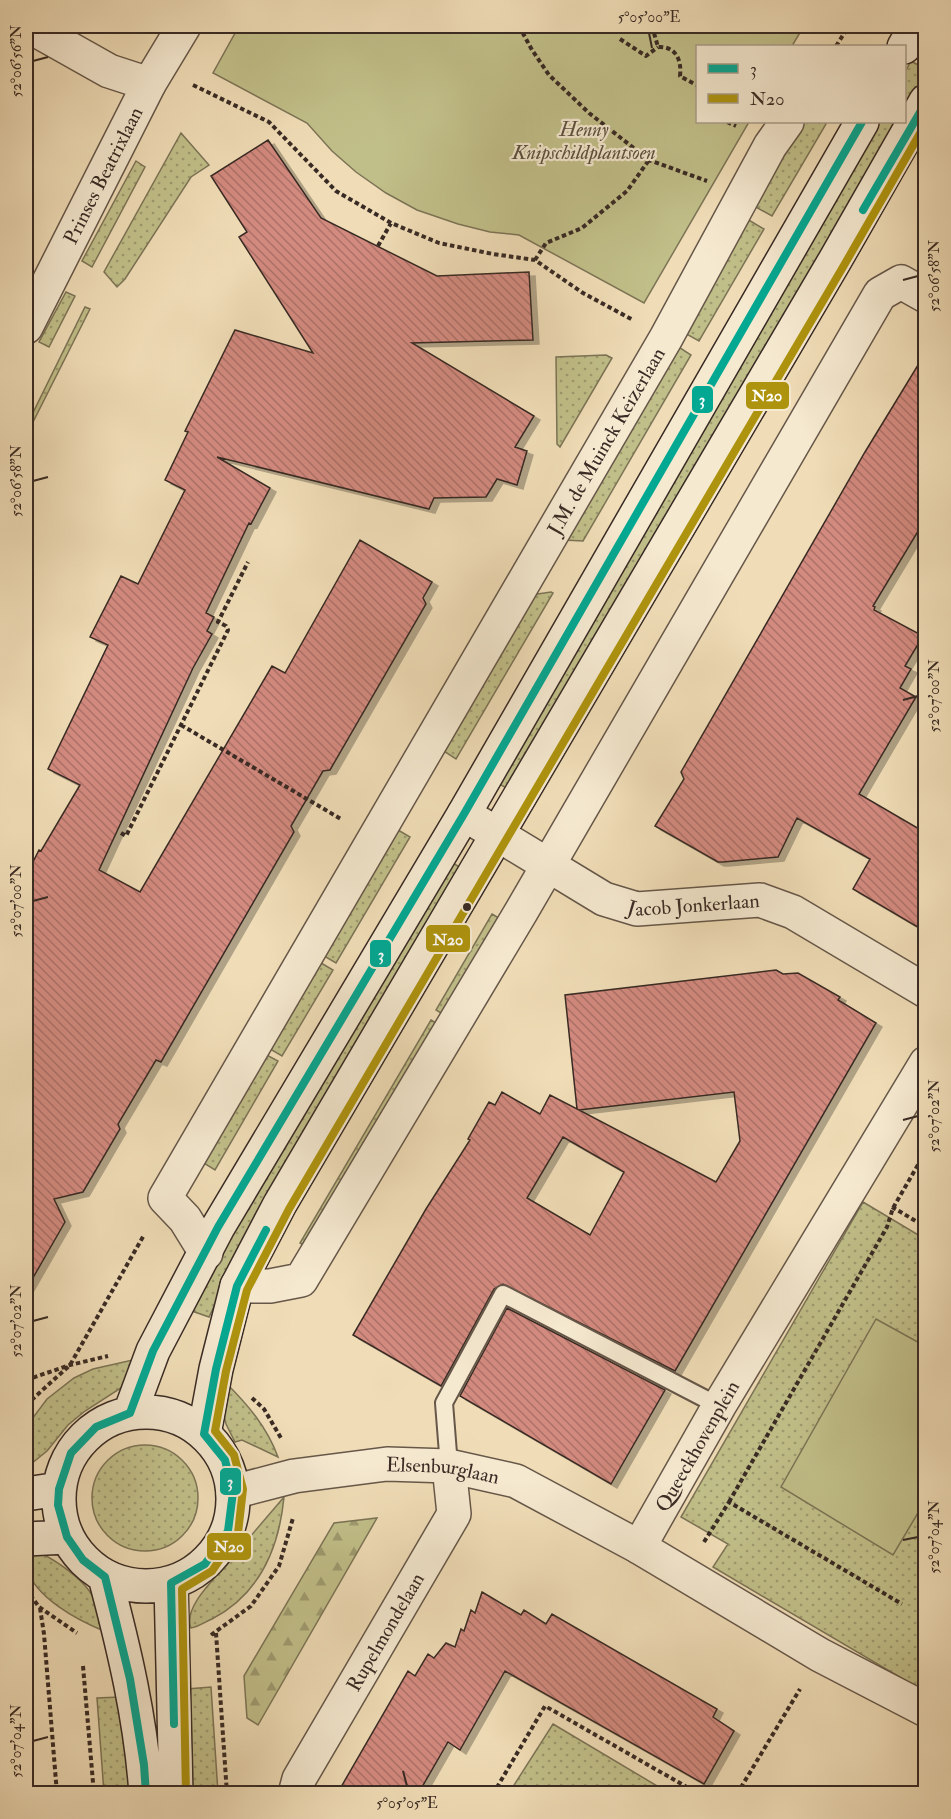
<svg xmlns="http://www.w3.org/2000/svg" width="951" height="1819" font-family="'IM FELL Double Pica',serif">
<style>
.grass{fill:url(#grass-dots);stroke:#7c7456;stroke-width:1.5}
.forest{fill:url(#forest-firs);stroke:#7c7456;stroke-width:1.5}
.green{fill:#c1bf89;stroke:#7c7456;stroke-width:1.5}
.building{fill:url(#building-back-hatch);stroke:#382a24;stroke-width:1.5;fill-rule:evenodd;filter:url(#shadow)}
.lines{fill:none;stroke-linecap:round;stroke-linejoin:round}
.lane-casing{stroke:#665749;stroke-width:20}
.street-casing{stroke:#665749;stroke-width:36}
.secondary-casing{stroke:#382a24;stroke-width:36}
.path{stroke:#382a24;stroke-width:4;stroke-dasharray:4.5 3;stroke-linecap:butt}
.lane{stroke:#f5e9d0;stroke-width:16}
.street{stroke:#f5e9d0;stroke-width:33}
.secondary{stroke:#f5e9d0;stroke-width:33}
.bus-1-casing{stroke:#f5e9d0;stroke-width:12}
.bus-2-casing{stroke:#f5e9d0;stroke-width:12}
.bus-1{stroke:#03a892;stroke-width:8}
.bus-2{stroke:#ae930e;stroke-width:8}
.ticks{fill:none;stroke:#382a24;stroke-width:2}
.bus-dot{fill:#382a24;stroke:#f5e9d0;stroke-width:2}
.labels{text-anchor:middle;stroke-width:4.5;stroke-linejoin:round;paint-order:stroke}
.park-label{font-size:20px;font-style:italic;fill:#5a4f3d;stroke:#f5e9d0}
.street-label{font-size:20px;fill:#382a24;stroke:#f5e9d0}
.line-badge{stroke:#f5e9d0;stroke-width:2}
.badge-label{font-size:16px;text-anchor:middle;font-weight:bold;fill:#fff}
.neatline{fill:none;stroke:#382a24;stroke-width:2}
.ticks-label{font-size:15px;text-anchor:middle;fill:#382a24}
</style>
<defs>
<pattern id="grass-dots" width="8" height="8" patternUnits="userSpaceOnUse" patternTransform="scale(1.5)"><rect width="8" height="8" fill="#c1bf89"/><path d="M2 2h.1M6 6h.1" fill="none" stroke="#9e9b70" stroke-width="1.8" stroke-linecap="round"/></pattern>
<pattern id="forest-firs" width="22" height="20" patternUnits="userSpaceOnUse" patternTransform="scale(1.5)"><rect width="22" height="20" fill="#c1bf89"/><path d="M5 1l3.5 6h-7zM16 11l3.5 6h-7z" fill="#9e9b70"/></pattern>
<pattern id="building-back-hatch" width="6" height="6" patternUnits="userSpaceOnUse" patternTransform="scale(1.5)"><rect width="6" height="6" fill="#d38a7f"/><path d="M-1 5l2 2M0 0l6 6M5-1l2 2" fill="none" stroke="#ac7168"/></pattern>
<filter id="shadow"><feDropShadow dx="6" dy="4" stdDeviation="0" flood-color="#0004"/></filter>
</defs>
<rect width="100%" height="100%" fill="#f0ddb7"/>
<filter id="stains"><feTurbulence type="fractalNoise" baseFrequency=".00333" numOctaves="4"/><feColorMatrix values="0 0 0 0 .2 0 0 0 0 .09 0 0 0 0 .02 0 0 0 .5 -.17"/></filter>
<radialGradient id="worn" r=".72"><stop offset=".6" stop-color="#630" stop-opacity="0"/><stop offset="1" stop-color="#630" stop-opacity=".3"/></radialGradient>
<path class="grass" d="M911,61L925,69V79L905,115V72Z
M804,122H823L826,124L772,216L754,206Z
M876,122H901L511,791L493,780Z
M181,133L209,165L191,177L125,279L117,287L104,272Z
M136,161L145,167L92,267L82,261Z
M747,219L764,229L699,341L681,331Z
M66,292L75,296L49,347L39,342Z
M85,307L90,309L26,436V427Z
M674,344L691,355L583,541L564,540Z
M606,355L612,358L560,447L557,444L556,357Z
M551,592L553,593L456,759L439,748L531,595Z
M393,827L410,837L336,963L319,953Z
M449,861L465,870L232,1269L209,1317L189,1310Z
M492,914L502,920L446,1016L436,1010Z
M316,960L333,970L282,1056L265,1046Z
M431,1020L441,1026L310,1249L300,1243Z
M261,1052L278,1061L215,1170L199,1160Z
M863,1202L925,1239V1692L713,1567L728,1544L681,1517Z
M137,1359L124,1386L85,1411L68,1425L47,1451L26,1468V1427L47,1399L74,1378L93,1369Z
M226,1383C248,1405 267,1427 278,1457L242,1440L235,1442L226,1424L220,1398Z
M92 1498a53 53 0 1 1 106 0a53 53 0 1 1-106 0Z
M284,1497C279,1549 260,1594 212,1619C205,1622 198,1627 191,1628C182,1606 220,1574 232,1558C237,1551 240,1544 243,1537L249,1538Z
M26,1549C47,1552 85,1579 94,1599C99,1608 101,1621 104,1631C77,1620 36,1598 26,1568C24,1563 26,1555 26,1549Z
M211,1687L218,1793L186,1794L187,1689Z
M120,1697L136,1793H104L97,1698Z
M553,1724L669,1793H509Z"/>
<path class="forest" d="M377,1518L258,1725L247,1718L244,1676L334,1523Z"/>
<path class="green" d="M239,26H804L792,46H698V122H749L644,303L519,235L490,232L458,224L417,210L386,193L356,172L332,151L307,123L213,73Z
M876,1319L925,1346V1501L893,1555L781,1487Z"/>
<path class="building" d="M268,140L321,218L437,276L529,272L533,340L412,343L534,416L515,447L527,451L517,485L497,479L486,497L434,498L429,509L217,457L270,488L251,524L249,523L206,613L214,617L207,631L212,634L193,668L99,870L140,892L272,666L285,673L360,540L432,582L423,598L426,604L330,770L323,771L291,826L294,832L161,1062L156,1060L118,1124L120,1129L83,1192L54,1199L65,1222L26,1290V876L39,850L41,851L80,785L48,769L108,645L90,637L121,576L138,584L185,490L165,480L188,432L185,431L235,330L313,353L239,237L247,232L211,176Z
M926,352V518L873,606L875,607L874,610L923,636L905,666L911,669L900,688L916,697L859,794L926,833V932L853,889L870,859L797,818L778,857L723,862H718L655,826L684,779L681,772L865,452Z
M776,970L783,974L798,973L840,997L838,1000L876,1023L675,1371L503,1284L494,1289L441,1386L353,1335L426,1209L470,1140L468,1139L489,1102L495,1105L502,1092L540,1114L550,1095L577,1109L565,995ZM734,1092L740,1141L716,1182L579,1110ZM563,1137L624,1172L590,1235L527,1198Z
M507,1308L665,1390L611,1484L460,1396Z
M482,1592L521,1615L524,1610L546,1624L552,1614L717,1709L713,1717L734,1731L704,1784L505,1671L460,1750L448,1742L418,1794H337L408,1671L415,1676L428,1654L434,1658L446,1643L455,1647L461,1629L464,1631L471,1610L475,1613Z"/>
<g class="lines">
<g class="lane-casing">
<path id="lane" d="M449,1466L444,1403L503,1294L719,1406"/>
</g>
<g class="street-casing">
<g id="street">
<path d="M29,26L109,71L149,84"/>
<path id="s1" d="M26,327L149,84L184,26"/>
<path id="s2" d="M464,814L604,899L637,909L760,900L793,912L926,991"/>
<path d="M926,1063L719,1406L639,1547L820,1655L926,1710"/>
<path id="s3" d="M206,1253L185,1219L165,1198L666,338L770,146L787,122"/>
<path d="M237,1286H270L301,1280L521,912L880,294L901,282L926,296"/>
<path id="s4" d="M233,1492L294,1476L387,1464L449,1466L516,1481L639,1547"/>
<path id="s5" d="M295,1794L299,1779L454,1514L449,1466"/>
</g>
</g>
<g class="secondary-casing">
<path id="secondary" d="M904,47L916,26
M59 1499a87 87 0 1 1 174 0a87 87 0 1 1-174 0Z
M130,1413L153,1351L218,1227L464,814L862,122
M204,1434L216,1369L237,1286L280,1204L834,262L926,101
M26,1494L59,1489
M26,1539L67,1537
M105,1577C124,1648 141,1720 146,1794
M171,1583L176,1794"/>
</g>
<path class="path" d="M519,26L532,50L549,75L589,113L649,160L707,181
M652,26L658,47C675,46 682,59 680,76L698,86
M620,39L646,56L658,47
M836,46L849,26
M193,85L269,122L336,191L391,223L439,243L493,254L535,260L583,293L633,320
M727,122L736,126
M378,246L391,223
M535,260L546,243L582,228L627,191L649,160
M181,725L341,819
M121,833L126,836L228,630L226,626L218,622L248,562
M892,1207L926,1227
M26,1380L70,1365L108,1356
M252,1398L264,1409L281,1438
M26,1405L70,1365L144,1235
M729,1502L887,1227L893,1208L926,1151
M704,1542L729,1502L902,1604
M26,1589L39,1607L77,1633
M40,1608L44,1634L57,1794
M216,1633L227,1794
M211,1635L251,1606L279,1566L293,1518
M83,1666L94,1794
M493,1794L545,1706L699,1794
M737,1794L800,1689
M918,1794L926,1781"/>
<use href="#lane" class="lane"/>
<use href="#street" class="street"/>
<use href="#secondary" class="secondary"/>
<g class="bus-1-casing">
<path id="bus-1" d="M863,210L926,102
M174,1724L171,1583L205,1564L228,1531L233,1492L225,1460L204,1434L216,1369L237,1286L266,1230
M146,1794L144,1765L130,1679L105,1577L83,1560L67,1537L58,1505L59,1489L71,1453L96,1427L130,1413L153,1351L218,1227L464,814L862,122"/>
</g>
<g class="bus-2-casing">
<path id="bus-2" d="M186,1794L182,1589L212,1571L238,1533L243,1489L234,1455L215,1431L226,1371L247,1290L289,1209L843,267L926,123"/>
</g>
<use href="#bus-1" class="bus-1"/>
<use href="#bus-2" class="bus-2"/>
</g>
<path class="ticks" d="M649,33L652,48M33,61L48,57M903,280L918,276M33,481L48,477M903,700L918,696M33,901L48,897M903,1120L918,1116M33,1321L48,1317M903,1540L918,1537M33,1741L48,1737M403,1771L407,1786"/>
<circle class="bus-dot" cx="467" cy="907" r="5"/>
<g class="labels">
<g class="park-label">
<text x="584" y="136">Henny<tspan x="584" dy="23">Knipschildplantsoen</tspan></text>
</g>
<g class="street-label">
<text dy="7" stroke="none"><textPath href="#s1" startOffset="170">Prinses Beatrixlaan</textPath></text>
<text dy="7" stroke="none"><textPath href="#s3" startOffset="945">J.M. de Muinck Keizerlaan</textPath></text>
<text dy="7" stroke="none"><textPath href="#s2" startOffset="255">Jacob Jonkerlaan</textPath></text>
<text transform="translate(697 1446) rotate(-60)" y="7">Queeckhovenplein</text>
<text dy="7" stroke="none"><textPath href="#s4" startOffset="213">Elsenburglaan</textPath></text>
<text dy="7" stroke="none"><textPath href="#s5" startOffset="186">Rupelmondelaan</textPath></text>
</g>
</g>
<g class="line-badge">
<rect x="745" y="381" width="45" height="29" rx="6" fill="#ae930e"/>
<rect x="691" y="385" width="23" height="29" rx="6" fill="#03a892"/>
<rect x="425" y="924" width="46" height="29" rx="6" fill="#ae930e"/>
<rect x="369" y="939" width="23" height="29" rx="6" fill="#03a892"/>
<rect x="219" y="1467" width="23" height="29" rx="6" fill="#03a892"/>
<rect x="206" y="1532" width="46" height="29" rx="6" fill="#ae930e"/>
</g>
<g class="badge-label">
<text x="767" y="401">N20</text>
<text x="702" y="405">3</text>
<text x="448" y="945">N20</text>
<text x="381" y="960">3</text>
<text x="230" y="1487">3</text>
<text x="229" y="1552">N20</text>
</g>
<rect width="951" height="1819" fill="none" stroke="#f0ddb7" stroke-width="66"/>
<rect x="696" y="45" width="210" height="78" fill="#f5e9d0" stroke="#a99d8b" stroke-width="1.5"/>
<rect x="708" y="64" width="30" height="9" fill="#03a892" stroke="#a99d8b" stroke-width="1.5"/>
<text x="750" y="75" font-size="18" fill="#382a24">3</text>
<rect x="708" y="94" width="30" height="9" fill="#ae930e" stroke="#a99d8b" stroke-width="1.5"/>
<text x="750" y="105" font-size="18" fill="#382a24">N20</text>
<rect x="33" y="33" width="885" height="1753" class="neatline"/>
<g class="ticks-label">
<text x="649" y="22">5°05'00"E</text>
<text transform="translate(16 61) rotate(-90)" y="5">52°06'56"N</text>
<text transform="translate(934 276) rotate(-90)" y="5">52°06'58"N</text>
<text transform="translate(16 481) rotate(-90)" y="5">52°06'58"N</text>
<text transform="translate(934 696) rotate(-90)" y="5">52°07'00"N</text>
<text transform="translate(16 901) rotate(-90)" y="5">52°07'00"N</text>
<text transform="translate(934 1116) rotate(-90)" y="5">52°07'02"N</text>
<text transform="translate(16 1321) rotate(-90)" y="5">52°07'02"N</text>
<text transform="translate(934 1537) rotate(-90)" y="5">52°07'04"N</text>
<text transform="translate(16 1741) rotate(-90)" y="5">52°07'04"N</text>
<text x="407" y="1808">5°05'05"E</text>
</g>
<rect width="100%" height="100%" filter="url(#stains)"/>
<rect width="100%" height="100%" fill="url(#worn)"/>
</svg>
